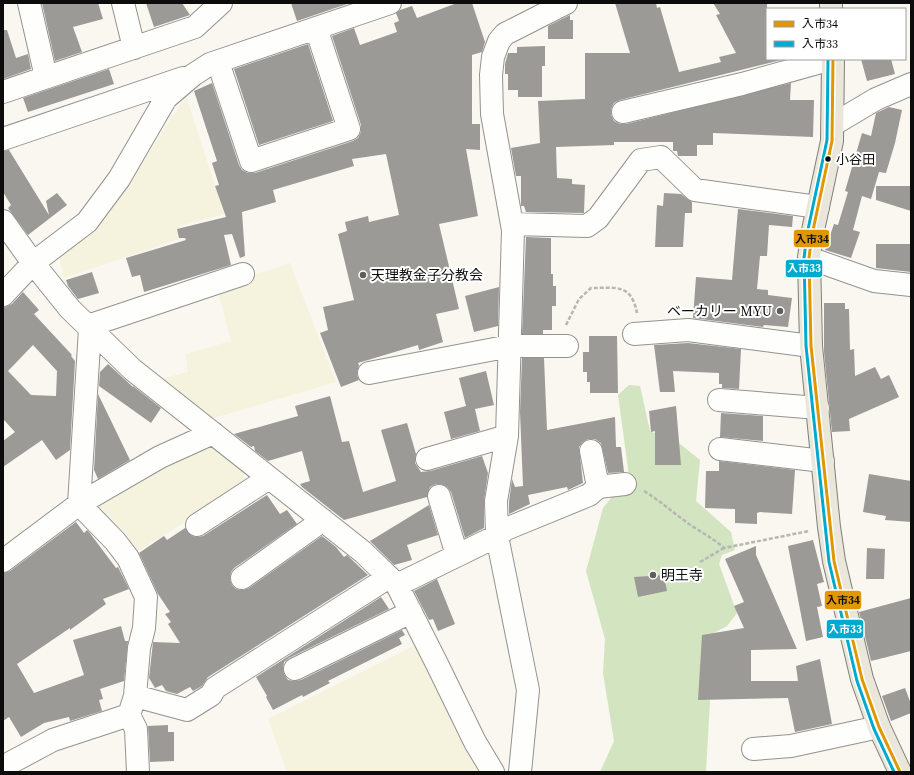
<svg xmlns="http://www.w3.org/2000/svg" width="914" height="775" font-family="'Source Serif 4','Noto Sans JP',serif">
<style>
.farmland{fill:#f5f2dd}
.forest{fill:#d3e4c0}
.building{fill:#9c9a96;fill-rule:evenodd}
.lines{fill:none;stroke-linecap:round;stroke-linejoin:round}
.minor-casing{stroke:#93928f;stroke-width:24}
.major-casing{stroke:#807f7c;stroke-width:24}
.path{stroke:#b7b6b5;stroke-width:2.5;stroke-dasharray:4 2;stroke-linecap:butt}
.minor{stroke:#fefefd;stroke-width:22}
.major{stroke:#eae6d9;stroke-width:22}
.bus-1-casing{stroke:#fff;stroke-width:6}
.bus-2-casing{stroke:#fff;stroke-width:6}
.bus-1{stroke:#e09701;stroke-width:3}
.bus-2{stroke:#00a9ce;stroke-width:3}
.bus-dot{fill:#0c0c0c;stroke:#fff;stroke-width:1.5}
.poi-dot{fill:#5f5e5c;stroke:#fff;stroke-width:1.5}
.labels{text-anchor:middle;stroke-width:4;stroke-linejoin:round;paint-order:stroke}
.bus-label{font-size:13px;fill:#0c0c0c;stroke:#fff;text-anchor:start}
.poi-label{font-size:14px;fill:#0c0c0c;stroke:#fff;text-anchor:start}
.line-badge{stroke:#fff;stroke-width:1.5}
.badge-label{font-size:11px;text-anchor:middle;font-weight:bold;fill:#fff}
.pale-badge-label{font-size:11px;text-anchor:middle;font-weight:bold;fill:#111}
</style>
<rect width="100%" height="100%" fill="#f9f7f0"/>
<path class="farmland" d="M186,96L224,214L179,226L182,238L64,278L59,256L92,227L129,184Z
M290,263L336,382L207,420L156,380L188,372L186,354L231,341L217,288Z
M204,442L240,465L247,483L135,553L128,536L94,502Z
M418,644L479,772H287L268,719Z"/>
<path class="forest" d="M629,385L640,386L650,431L680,444L700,460L696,501L731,532L735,550L722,555L719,564L737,613L727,626L702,639L710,702L706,772H600L614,741L603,673L605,639L586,571L603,508L629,476L618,395Z"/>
<path class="building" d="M42,3H98L103,19L73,27L82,52L55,61Z
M146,3H182L190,15L154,27Z
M291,3H346L347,4L297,21Z
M457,3H472L485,42L482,52L472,55V124H480V150L466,149L478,216L439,224L459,309L436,314L443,342L419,350L418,345L358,363L359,365L357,375L359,380L341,387L320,333L328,330L323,307L354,300L338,234L347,231L345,222L368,216L369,222L399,215L386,154L352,159L354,166L273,190L276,202L242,212L245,256L240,258L232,234L224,235L231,265L144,292L140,275L132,277L126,258L186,240L185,238H179L177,229L226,217L215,186L219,185L212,163L217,161L194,91L212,83L239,165L242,170L248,173H255L353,141L358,138L361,132V125L332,36L354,28L360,45L397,32L394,23L399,21L396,13L400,10L412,6L417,18Z
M615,3H656L657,8L660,7L679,72L721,62L719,57L736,53L716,15L720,14L713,3H767V59H785L620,100L614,103L611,109V115L614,121L620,124H626L791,83L790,100H814L813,137L713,133V145H697V156H678L677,151H673V142H614V145L556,147L557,178L572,179V184L585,185L584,213L526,212L524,206H521V176H516L511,148L540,143L538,101L585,99V53H630Z
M570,15V20H573V39H548V26Z
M3,30H7L16,58L28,54L31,69L3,79Z
M308,44L333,121L259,145L234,69Z
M545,46V66H542V97H518V90H508V74H505V64L508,53H517V47Z
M861,59H891L895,74L867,81Z
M109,69L114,84L28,112L23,98Z
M889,107L902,110L895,143L886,173L879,172L871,199L862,196L853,230L860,232L851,258L825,250L834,224L838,225L848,192L845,191L862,133L871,136L876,113Z
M9,150L49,215L46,201L57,193L67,205L28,235L8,208L11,205L3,192V151Z
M876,186H911V211L876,200Z
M664,193L681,194L692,202V213H685L683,247H655L657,205L663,206Z
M738,209L793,216L792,227L769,225L767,256H760L757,289L768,290V295L792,298L788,327L764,325L763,327L693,318L696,277L732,280Z
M526,237L551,238V274H553V286H556V306H552V330H543V334H522Z
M876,244H911V272L876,268Z
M92,272L99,293L78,299L68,286L66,280Z
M499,287L498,326L474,332L465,296Z
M23,292L39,310L34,314L72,355L71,356L75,361L70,450L56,460L42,440L3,467V441L15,432L3,419V308L12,304ZM33,345L57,371L56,396L31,395L8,371Z
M824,303H845V309H849L850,350L854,349L855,376L875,367L881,379L889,375L899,397L849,419L850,431L832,432L824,352Z
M589,336H617L618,393H590V382H587V372H583V352H589Z
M688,343L741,349L739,389L722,388V384H719V373L673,371L675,392H660L654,345Z
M522,358H544L547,430L615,417L616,447H621L624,472L608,473L601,443L595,439H588L583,442L579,447L583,483L568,490L567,487L528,495L530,504L509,514V502L512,479L515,487L523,486L520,412Z
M108,364L133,387V386L161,408L151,423L99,386L100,372Z
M486,371L494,405L475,409L480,431L451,439L444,412L466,406L459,378Z
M98,394L130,460L98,479L94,470Z
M330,396L342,442L349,441L363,492L396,481L381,430L407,423L416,454L415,463L421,472L430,471L482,456L488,473L484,501V528L465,538L451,492L447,487L441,484H436L430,487L427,497L344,520L302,487L300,484L310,481L302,451L268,461L255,451L254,446L251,447L234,434L298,416L295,406Z
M676,406L681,465H655V431L651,432L649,411Z
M721,413L763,416V441L720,437Z
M719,461L795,470L792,514L760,512L757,513V524L735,523V509L705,508L706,471H719Z
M869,474L911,481V522L885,520L886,516L863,512Z
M267,495L280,514L287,510L297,524L234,568L231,572L230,579L232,585L236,589L243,590L249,588L322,536L336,547L344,557L347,555L368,575L208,677L202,686L193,691L190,687L177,694L166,691L162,685L155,688L149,678L153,642L180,643L168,624L171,622L165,614L170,612L158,594L139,553L164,536L167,540L185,528L192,536L198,537L203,536Z
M429,505L438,535L407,545L412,560L394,565L370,541Z
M76,522L84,533L87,530L89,532L116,568L118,567L129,589L103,599L106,604L70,630V628L17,664L34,693L84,675L73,640L121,626L125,641H128L124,681L100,689L103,699L99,700L102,711L70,721L69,717L44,723L21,737L9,717L3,721V573L10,571Z
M813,540L824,582L817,584L822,606L817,607L823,637L806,641L788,546Z
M756,546V555L797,649L751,650V681H798L796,666L820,659L832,724L795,732L788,698L698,700L702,635L744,628L734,606L744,602L725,559Z
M867,548L885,549L884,579H866Z
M664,575L667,591L638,597L634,577Z
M437,579L455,624L438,631L433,619L429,620L414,591Z
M381,597L389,609L289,658L284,662L283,668L284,674L288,680L295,681L301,680L402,630L405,635L399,638L402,644L328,681L330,683L303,697L302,695L273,710L266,697L267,696L256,677Z
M911,598V651L871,661L859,612Z
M905,688L911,704V713L891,721L882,696Z
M168,725V732H174V761L150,762L148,726Z"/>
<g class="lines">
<g class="minor-casing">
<path id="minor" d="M29,3L46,77
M123,3L134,48
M218,62L251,161L349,129L316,28
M3,92L195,27L221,3
M623,112L742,84L832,59
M834,124L876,99L911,84
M3,139L183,78
M3,221L33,263L70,309L133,370L363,552L397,585L437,664L475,742L493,772
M512,224L587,226L598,218L641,160L661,157L695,190L818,207
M809,258L874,281L911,285
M3,295L33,263L87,222L119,179L166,98L193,75L210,64L390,3
M88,326L243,274
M90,329L79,504L115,541L128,558L146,597L144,628L139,648L135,696L129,715L136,729L138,772
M634,334L688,330L811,346
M369,373L510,346H567
M719,400L818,408
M720,449L823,461
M591,451L598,487
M427,459L507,436
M439,496L457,555
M197,525L269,478
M3,561L79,504L160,457L213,433
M242,578L323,520
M397,585L497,536L506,529L589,495L598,487L625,484
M295,669L411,612
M135,696L187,710L211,695L215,688L389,577
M753,749L791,746L879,727
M10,763L53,740L129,715
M520,772L528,690L497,536L496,501L507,436L513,230L492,114L491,75L493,57L499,41L505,34L566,3"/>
</g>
<g class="major-casing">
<path id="major" d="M831,3V9
M833,59L832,141L812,235L809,258L811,346L829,527L834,561L862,679L879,727L900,772"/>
</g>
<path class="path" d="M566,325L579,299L591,288C616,288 631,283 637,313
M644,491C659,500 671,511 685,521C698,531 712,537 724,548L809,531
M700,562L724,548"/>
<use href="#minor" class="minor"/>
<use href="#major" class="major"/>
<g class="bus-1-casing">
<path id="bus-1" d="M833,59L832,141L812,235L809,258L811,346L834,561L862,679L879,727L900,772"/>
</g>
<g class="bus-2-casing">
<path id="bus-2" d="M828,59L827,140L807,234L804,258L806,346L829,562L857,681L874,729L894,772"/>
</g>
<use href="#bus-1" class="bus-1"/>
<use href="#bus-2" class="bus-2"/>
</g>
<circle class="bus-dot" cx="828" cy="159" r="3.5"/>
<g class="poi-dot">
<circle cx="363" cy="275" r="4"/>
<circle cx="780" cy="311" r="4"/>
<circle cx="653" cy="575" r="4"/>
</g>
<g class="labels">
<g class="bus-label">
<text x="836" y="164">小谷田</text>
</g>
<g class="poi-label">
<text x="371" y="280">天理教金子分教会</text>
<text x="772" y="316" text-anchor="end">ベーカリー MYU</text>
<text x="661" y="580">明王寺</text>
</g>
</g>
<g class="line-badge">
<rect x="793" y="229" width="37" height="19" rx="4" fill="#e09701"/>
<rect x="785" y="259" width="38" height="19" rx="4" fill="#00a9ce"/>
<rect x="824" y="590" width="38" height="20" rx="4" fill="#e09701"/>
<rect x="826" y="619" width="38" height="20" rx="4" fill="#00a9ce"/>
</g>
<g class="badge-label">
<text x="804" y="272">入市33</text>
<text x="845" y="633">入市33</text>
</g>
<g class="pale-badge-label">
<text x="812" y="243">入市34</text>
<text x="843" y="604">入市34</text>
</g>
<rect width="914" height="775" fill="none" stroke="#0c0c0c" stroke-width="8"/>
<rect x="766" y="8" width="140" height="52" fill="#ffffff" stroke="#9e9e9e"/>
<rect x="774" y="21" width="20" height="6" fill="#e09701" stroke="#9e9e9e"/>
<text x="802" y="28" font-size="12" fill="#0c0c0c">入市34</text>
<rect x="774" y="41" width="20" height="6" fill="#00a9ce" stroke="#9e9e9e"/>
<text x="802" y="48" font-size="12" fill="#0c0c0c">入市33</text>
</svg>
